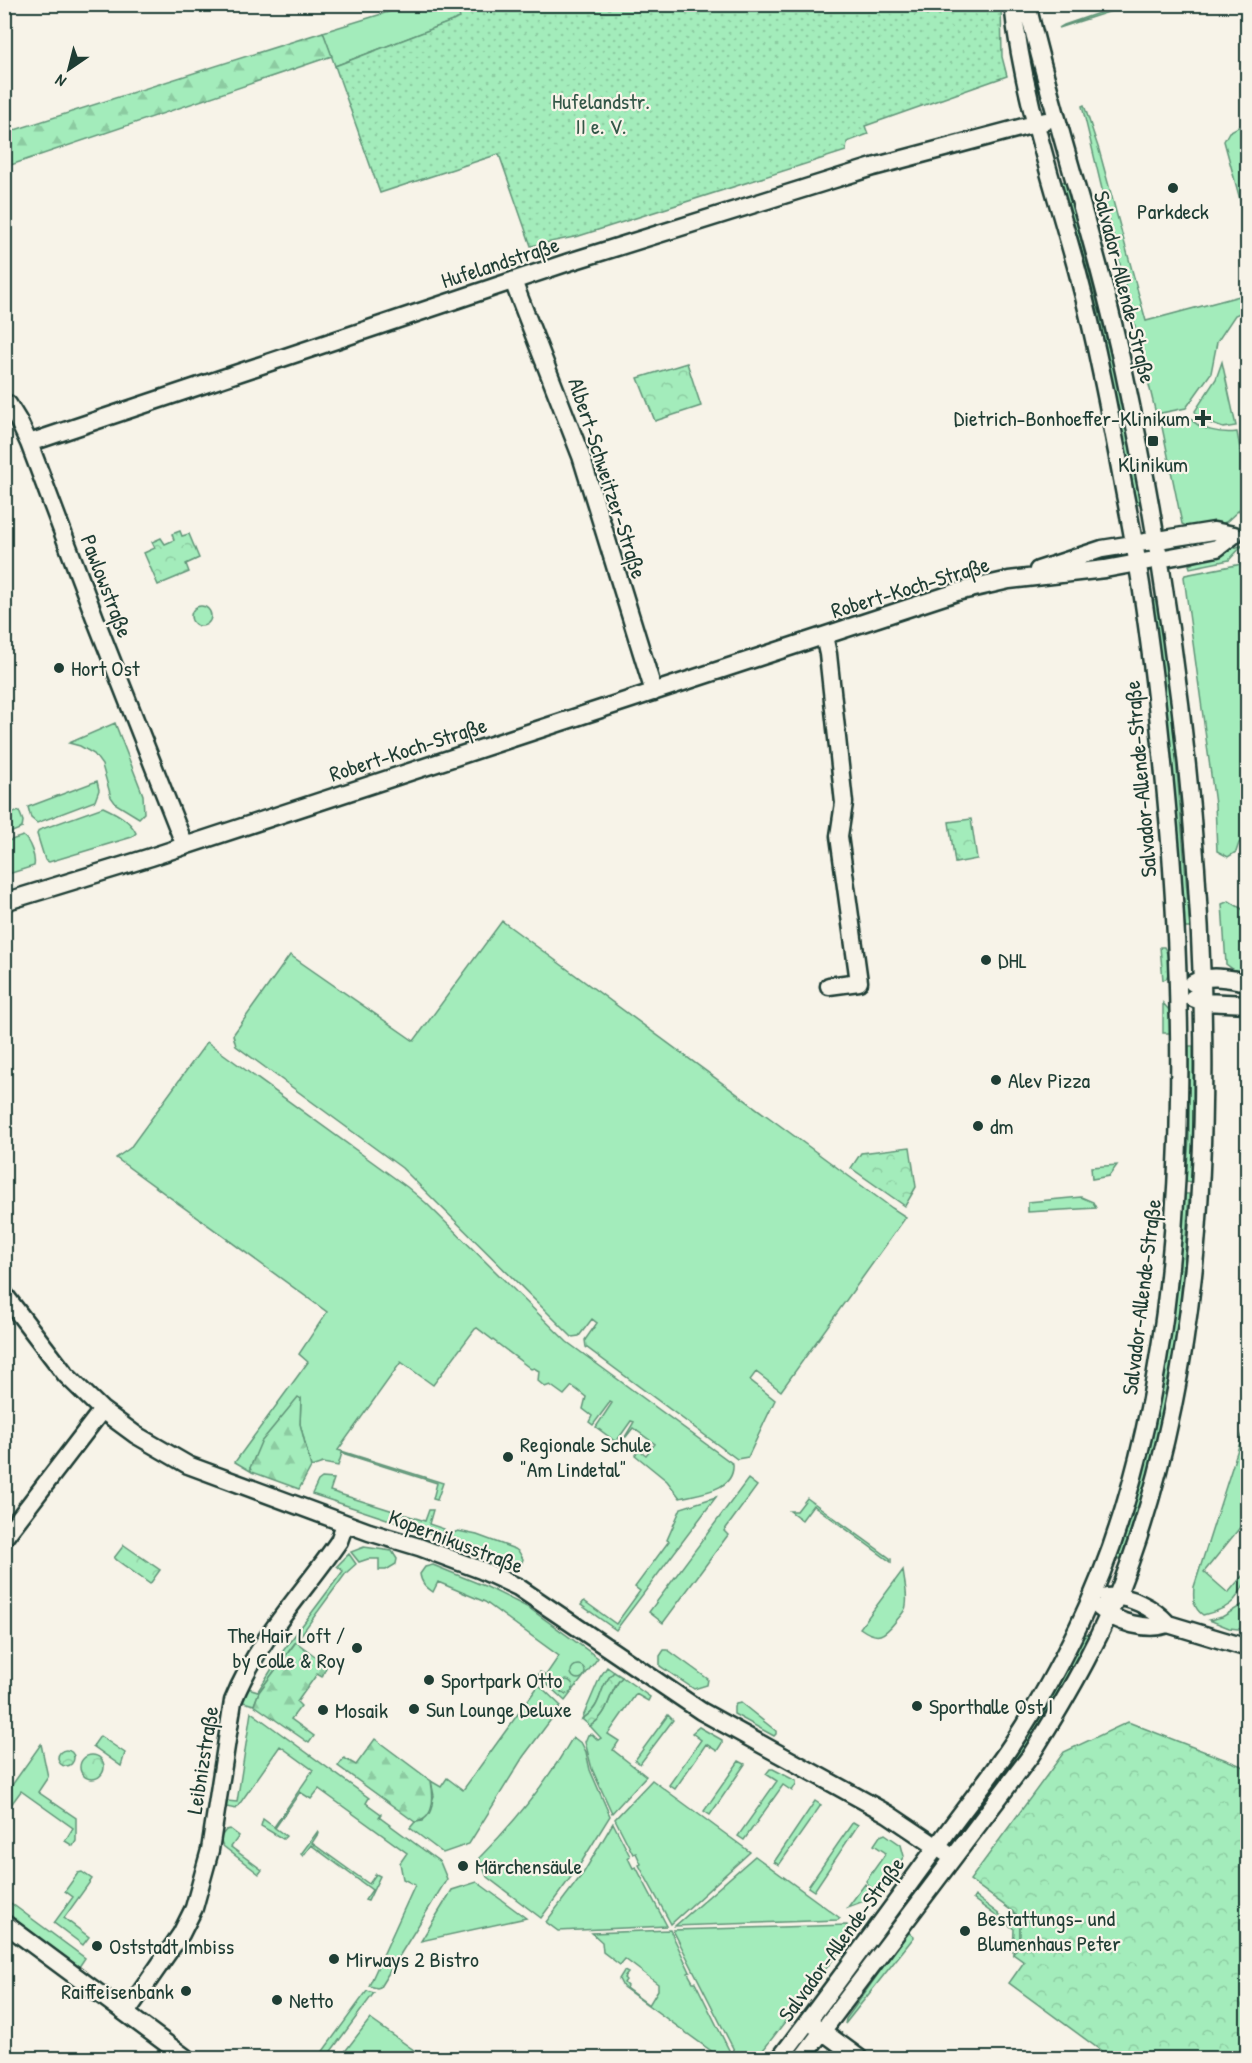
<svg xmlns="http://www.w3.org/2000/svg" width="1252" height="2063" font-family="'Patrick Hand',sans-serif">
<style>
.grass{fill:#a3ecbb;stroke:#619478;stroke-width:1.5}
.forest{fill:url(#forest-firs);stroke:#619478;stroke-width:1.5}
.park{fill:url(#park-crowns);stroke:#619478;stroke-width:1.5}
.garden{fill:url(#garden-dots);stroke:#619478;stroke-width:1.5}
.lines{fill:none;stroke-linecap:round;stroke-linejoin:round}
.street-casing{stroke:#1f3d34;stroke-width:21}
.street{stroke:#f7f3e8;stroke-width:16}
.poi-dot{fill:#1f3d34;stroke:#f7f3e8;stroke-width:2}
.labels{text-anchor:middle;stroke-width:4.5;stroke-linejoin:round;paint-order:stroke}
.park-label{font-size:22px;fill:#335748;stroke:#f7f3e8}
.poi-label{font-size:22px;fill:#1f3d34;stroke:#f7f3e8;text-anchor:start}
.street-label{font-size:22px;fill:#1f3d34;stroke:#f7f3e8}
</style>
<defs>
<pattern id="forest-firs" width="22" height="20" patternUnits="userSpaceOnUse" patternTransform="scale(1.5)"><rect width="22" height="20" fill="#a3ecbb"/><path d="M5 1l3.5 6h-7zM16 11l3.5 6h-7z" fill="#8ccba1"/></pattern>
<pattern id="park-crowns" width="20" height="18" patternUnits="userSpaceOnUse" patternTransform="scale(1.5)"><rect width="20" height="18" fill="#a3ecbb"/><path d="M2 6a3 3 0 1 1 6 0M12 15a3 3 0 1 1 6 0" fill="none" stroke="#8ccba1"/></pattern>
<pattern id="garden-dots" width="8" height="8" patternUnits="userSpaceOnUse" patternTransform="scale(1.5)"><rect width="8" height="8" fill="#a3ecbb"/><path d="M2 2h.1M6 6h.1" fill="none" stroke="#8ccba1" stroke-width="1.8" stroke-linecap="round"/></pattern>
</defs>
<rect width="100%" height="100%" fill="#f7f3e8"/>
<filter id="ink" filterUnits="userSpaceOnUse"><feTurbulence type="fractalNoise" baseFrequency=".0167" numOctaves="2"/><feDisplacementMap in="SourceGraphic" scale="12" xChannelSelector="R" yChannelSelector="G"/><feConvolveMatrix kernelMatrix="1 2 1 2 8 2 1 2 1" color-interpolation-filters="sRGB"/></filter>
<g filter="url(#ink)">
<path class="grass" d="M411,5H456L461,18L335,66L323,32Z
M1122,5H1130L1059,28L1064,25Z
M1084,105L1099,150L1146,321L1247,294V310L1235,315L1217,342L1211,373L1186,408L1156,414L1082,106Z
M1240,126L1247,129V225L1224,141L1229,132Z
M1066,181L1114,369L1142,504L1136,505L1109,370L1061,182Z
M1222,362L1236,426L1223,428L1198,419L1195,411L1216,379Z
M1183,417H1189C1199,430 1221,434 1237,432L1247,486L1244,503L1239,510L1226,522L1218,525L1189,527L1182,524L1161,422Z
M1243,545L1229,560L1190,568L1189,565L1209,556Z
M1247,563V838L1239,843L1236,852L1228,857L1217,851L1215,804L1184,577L1185,575Z
M1157,600L1171,700L1190,928H1184C1179,819 1167,709 1152,601Z
M191 616a10 10 0 1 1 20 0a10 10 0 1 1-20 0Z
M115,723L143,795L144,813L139,818L116,804L111,797L102,765L94,754L80,746L69,743Z
M97,781L99,790L95,801L37,823L31,818L28,807Z
M103,807C116,813 130,820 136,833L132,837L49,862L45,860L37,834L39,830Z
M19,811L23,821L22,828L5,835V816Z
M23,836C30,841 36,858 34,866L5,875V842Z
M1229,901L1247,912V973L1234,970L1226,964L1222,904Z
M502,921L892,1208L906,1217L781,1391L756,1372L750,1380L775,1400L748,1457L737,1459L586,1347L585,1340L597,1323L592,1319L579,1336L572,1337L402,1168L236,1046L233,1035L290,955L414,1041Z
M1160,947H1164C1169,955 1171,970 1166,979L1163,980Z
M1163,1003L1169,1010L1171,1033H1163Z
M207,1042L407,1187L426,1203L567,1342L733,1464C735,1491 700,1493 680,1498L667,1481L635,1455L639,1450L646,1455L655,1444L633,1428L626,1437H625L634,1422L631,1421L616,1442L596,1427L612,1403L610,1402L593,1425L589,1422L592,1416L583,1409L586,1397L572,1386L564,1395L550,1385L545,1387L538,1381L539,1371L534,1368L531,1369L477,1328L475,1329L433,1385L401,1362L338,1450L443,1483L437,1500L433,1499L437,1483L342,1453L338,1466L323,1463L311,1467L300,1424L301,1399L250,1468L252,1472L235,1462L308,1362L299,1354L327,1312L116,1158L130,1148Z
M1189,1046H1193V1138L1191,1182L1186,1181L1189,1138Z
M1117,1165L1109,1176L1092,1179L1091,1167Z
M1185,1194H1189C1183,1289 1173,1393 1146,1485C1138,1509 1129,1534 1121,1559L1116,1557C1130,1514 1146,1470 1155,1425C1170,1349 1179,1271 1185,1194Z
M1081,1197L1093,1202L1096,1208L1028,1212V1202Z
M1243,1433H1248L1247,1519L1204,1572L1228,1593L1244,1574L1246,1580C1236,1604 1227,1609 1203,1615C1193,1608 1193,1599 1194,1587Z
M322,1478L334,1479L330,1491L425,1521L429,1510H433L429,1524L444,1529V1538L312,1494L318,1481Z
M748,1479L757,1486L724,1531L728,1535L663,1623L649,1612Z
M716,1497L616,1630L581,1605L584,1601L616,1624L640,1591L635,1587L669,1541L667,1540L681,1508Z
M807,1498L891,1559V1562L813,1505L802,1520L790,1511H797Z
M458,1531L477,1535L515,1549L519,1552L523,1559L520,1568L450,1540L453,1533Z
M364,1547L392,1551L397,1559L396,1564L386,1570H379V1559H368L359,1562L351,1552Z
M349,1554L356,1564L346,1573L259,1692L254,1705L243,1702L248,1688L258,1691L283,1651L343,1571L337,1566Z
M433,1565L487,1587L529,1608L598,1658L565,1701L538,1676L540,1672L546,1675L559,1656L485,1602L438,1582L433,1592C426,1587 421,1583 420,1574L425,1567Z
M903,1570C904,1581 908,1594 906,1605C906,1611 900,1616 896,1621C884,1636 878,1641 860,1628Z
M1247,1602V1630L1229,1628L1209,1620L1222,1617Z
M1085,1634L1089,1635L1051,1708L1025,1749L974,1819L970,1816L1020,1746L1047,1705Z
M664,1650H668L708,1679L707,1685L694,1689L660,1666V1656Z
M607,1667L614,1672C596,1689 605,1705 582,1719L600,1677Z
M622,1677L650,1697L648,1701L636,1694L608,1734L619,1741L613,1750L646,1776L612,1813L592,1769L585,1742L588,1735L592,1734L598,1740L601,1738L590,1726C611,1713 607,1694 622,1677Z
M539,1685L561,1706L523,1757L469,1844L443,1853L410,1828L415,1822L423,1821L434,1796L431,1781L441,1787L447,1778L463,1790Z
M741,1703L776,1731V1734L774,1736L734,1714V1707L736,1704Z
M251,1712L369,1798L366,1803L381,1814L379,1817L440,1862L447,1879L380,1987L377,1988L369,1986L415,1885L403,1879L400,1863L407,1853L319,1789L311,1799L300,1792L275,1828L286,1836L283,1839L261,1826L263,1819L274,1827L313,1770L280,1746L236,1809L226,1807L227,1801L237,1802Z
M668,1715L673,1720L640,1764L635,1760Z
M699,1727L722,1740V1743L717,1751L706,1744L675,1789L669,1785L701,1740L692,1733Z
M100,1736L125,1753L121,1766L93,1746Z
M573,1737L582,1744L586,1752L590,1770L610,1816L579,1866L541,1918L487,1877L479,1858C516,1821 547,1782 573,1737Z
M41,1744L48,1777L38,1792L76,1818V1841L73,1846L65,1841L73,1828L21,1791L5,1813V1795Z
M739,1761L745,1764L710,1815L704,1811Z
M770,1769H773L796,1781V1784L792,1791L783,1785L744,1840L738,1836L777,1781L766,1774Z
M652,1780L750,1852L671,1924L639,1865L641,1864L636,1853L633,1854L615,1819Z
M815,1801L821,1805L779,1865L774,1862Z
M853,1822L858,1825L814,1891L808,1887Z
M613,1823L630,1856L628,1858L633,1868L636,1867L667,1926L558,1931L546,1922L584,1872Z
M230,1829L239,1836L231,1847L262,1870L259,1874L223,1846C219,1839 221,1836 226,1830Z
M318,1831L319,1832L312,1843L369,1884L376,1874L380,1876L368,1901L365,1900L372,1890L311,1845L303,1856L301,1854Z
M885,1834L901,1845L904,1856L878,1895L873,1891L866,1881L886,1853L874,1845L880,1836Z
M755,1856L840,1918L838,1920L675,1926Z
M82,1872L92,1879L64,1918L89,1937L83,1945L54,1923L73,1897L65,1891L78,1873Z
M477,1882L526,1918L421,1941L452,1890Z
M865,1884L871,1893L867,1900L848,1907Z
M975,1896L1008,1921L1015,1913L1020,1917V1945L1013,1954L1014,1929L973,1899Z
M4,1898L85,1958L79,1967L5,1912Z
M847,1925L851,1936L757,2058H738L673,1930Z
M670,1930L690,1972L688,1973L693,1982H695L733,2058H721L623,1987L619,1979L624,1971L628,1973L624,1978L626,1980L624,1983L627,1986L626,1988L649,2005L658,1990V1984L625,1959L620,1965L603,1952L602,1942L592,1933Z
M908,1932L914,1937L845,2024L846,2019Z
M367,1991L374,1993L326,2058H318Z
M370,2019L425,2058H340Z"/>
<path class="forest" d="M323,32L332,56L5,167V133Z
M298,1397L301,1399L300,1424L311,1467L299,1489L252,1472L250,1468L261,1442Z
M296,1642L327,1665L322,1677L317,1674L297,1702L301,1706L291,1719L314,1736L309,1743L254,1705L259,1692Z
M375,1739L431,1781C434,1797 435,1820 415,1822L338,1766L344,1758L356,1765Z"/>
<path class="park" d="M687,363L701,406L655,421L638,378Z
M180,531L182,536L189,534L199,558L186,564L189,572L158,585L144,553L155,548L152,542L161,538L165,544L174,540L172,534Z
M971,819L977,859L955,863L949,822Z
M910,1147L916,1187L905,1206L851,1168L861,1153Z
M124,1545L160,1570L150,1584L114,1558Z
M571 1672a7 7 0 1 1 14 0a7 7 0 1 1-14 0Z
M614,1672L622,1677C606,1694 612,1712 590,1726L582,1719C605,1705 596,1689 614,1672Z
M559 1687a7 7 0 1 1 14 0a7 7 0 1 1-14 0Z
M1128,1722L1247,1768V2058H1111L1009,1983L1024,1962L1013,1954L1020,1944V1917L970,1880L1064,1752Z
M58 1758a8 8 0 1 1 16 0a8 8 0 1 1-16 0Z
M80 1767a12 12 0 1 1 24 0a12 12 0 1 1-24 0Z"/>
<path class="garden" d="M1001,4L1002,57L1007,76L865,126L868,134L847,142L846,151L579,236L531,246L499,154L380,193L335,66L460,18L456,5Z"/>
<g class="lines">
<g class="street-casing">
<path id="street" d="M513,281L581,456L654,692
M4,403L8,404L19,422L29,443L95,618L185,846
M29,443L569,262L873,167L1046,121
M1038,570L1102,549L1214,531L1234,535
M824,636L828,654L844,803L839,836L859,982L829,986
M4,902L151,857L957,592L1009,580L1105,569L1192,553L1217,548L1234,535
M1193,983C1210,973 1229,979 1248,982
M1193,998L1203,1002L1248,1004
M4,1294L66,1375L102,1410L136,1435L188,1465L369,1532L419,1547L481,1570L518,1587L701,1711L888,1814L946,1853
M4,1538L102,1410
M1107,1597C1128,1594 1154,1608 1168,1624L1248,1648
M1100,1608C1117,1623 1147,1631 1168,1624
M4,1923L186,2058
M126,2013L181,1934L194,1908L210,1850L233,1701C259,1637 301,1596 339,1541L345,1524
M814,2025L859,2058
M780,2058C835,1986 889,1912 943,1838C966,1806 992,1775 1014,1741C1038,1705 1059,1666 1078,1627C1126,1528 1151,1420 1165,1312C1184,1159 1182,1006 1171,853C1161,733 1149,613 1125,495C1111,419 1097,344 1077,270C1053,182 1022,95 1013,4
M802,2058L1031,1755C1069,1694 1106,1630 1130,1562C1196,1377 1208,1176 1202,982C1195,776 1167,573 1124,372C1098,248 1056,128 1027,4"/>
</g>
<use href="#street" class="street"/>
</g>
</g>
<g class="poi-dot">
<circle cx="1173" cy="188" r="6"/>
<path d="M1200 409h6v6h6v6h-6v6h-6v-6h-6v-6h6z"/>
<rect x="1147" y="435" width="12" height="12" rx="3"/>
<circle cx="59" cy="668" r="6"/>
<circle cx="986" cy="960" r="6"/>
<circle cx="996" cy="1080" r="6"/>
<circle cx="978" cy="1126" r="6"/>
<circle cx="508" cy="1457" r="6"/>
<circle cx="357" cy="1648" r="6"/>
<circle cx="429" cy="1680" r="6"/>
<circle cx="917" cy="1706" r="6"/>
<circle cx="414" cy="1709" r="6"/>
<circle cx="323" cy="1710" r="6"/>
<circle cx="463" cy="1866" r="6"/>
<circle cx="965" cy="1931" r="6"/>
<circle cx="97" cy="1946" r="6"/>
<circle cx="334" cy="1959" r="6"/>
<circle cx="186" cy="1991" r="6"/>
<circle cx="277" cy="2000" r="6"/>
</g>
<g class="labels">
<g class="park-label">
<text x="601" y="109">Hufelandstr.<tspan x="601" dy="25">II e. V.</tspan></text>
</g>
<g class="poi-label">
<text x="1173" y="219" text-anchor="middle">Parkdeck</text>
<text x="1190" y="426" text-anchor="end">Dietrich-Bonhoeffer-Klinikum</text>
<text x="1153" y="472" text-anchor="middle">Klinikum</text>
<text x="71" y="676">Hort Ost</text>
<text x="998" y="968">DHL</text>
<text x="1008" y="1088">Alev Pizza</text>
<text x="990" y="1134">dm</text>
<text x="520" y="1452">Regionale Schule<tspan x="520" dy="25">"Am Lindetal"</tspan></text>
<text x="345" y="1643" text-anchor="end">The Hair Loft /<tspan x="345" dy="25">by Colle &amp; Roy</tspan></text>
<text x="441" y="1688">Sportpark Otto</text>
<text x="929" y="1714">Sporthalle Ost I</text>
<text x="426" y="1717">Sun Lounge Deluxe</text>
<text x="335" y="1718">Mosaik</text>
<text x="475" y="1874">Märchensäule</text>
<text x="977" y="1926">Bestattungs- und<tspan x="977" dy="25">Blumenhaus Peter</tspan></text>
<text x="109" y="1954">Oststadt Imbiss</text>
<text x="346" y="1967">Mirways 2 Bistro</text>
<text x="174" y="1999" text-anchor="end">Raiffeisenbank</text>
<text x="289" y="2008">Netto</text>
</g>
<g class="street-label">
<text transform="translate(500 262) rotate(-18)" y="8">Hufelandstraße</text>
<text transform="translate(1125 287) rotate(76)" y="8">Salvador-Allende-Straße</text>
<text transform="translate(608 478) rotate(72)" y="8">Albert-Schweitzer-Straße</text>
<text transform="translate(107 586) rotate(69)" y="8">Pawlowstraße</text>
<text transform="translate(910 587) rotate(-17)" y="8">Robert-Koch-Straße</text>
<text transform="translate(408 749) rotate(-18)" y="8">Robert-Koch-Straße</text>
<text transform="translate(1140 779) rotate(-95)" y="8">Salvador-Allende-Straße</text>
<text transform="translate(1141 1297) rotate(-83)" y="8">Salvador-Allende-Straße</text>
<text transform="translate(456 1541) rotate(21)" y="8">Kopernikusstraße</text>
<text transform="translate(202 1760) rotate(-81)" y="8">Leibnizstraße</text>
<text transform="translate(841 1939) rotate(-54)" y="8">Salvador-Allende-Straße</text>
</g>
</g>
<rect width="1252" height="2063" fill="none" stroke="#f7f3e8" stroke-width="24"/>
<rect x="12" y="12" width="1228" height="2039" fill="none" stroke="#1f3d34" stroke-width="2" filter="url(#ink)"/>
<g transform="translate(69 69) rotate(215)" stroke="#f7f3e8" stroke-width="4.5" paint-order="stroke">
<path d="M0-4.5L10 22L0 15L-10 22Z" fill="#1f3d34"/>
<text y="-9" font-size="16" font-weight="bold" text-anchor="middle" fill="#1f3d34">N</text>
</g>
</svg>
